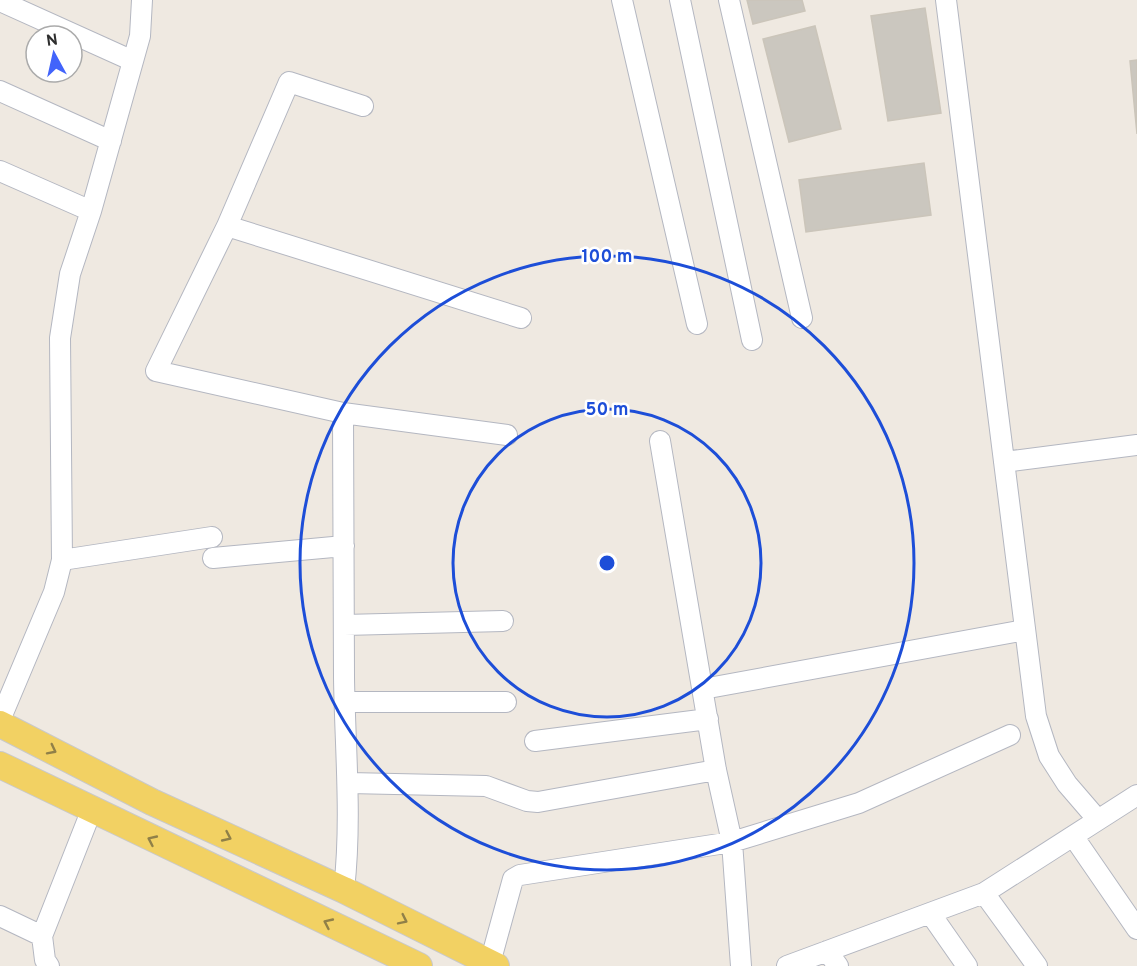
<svg xmlns="http://www.w3.org/2000/svg" width="1137" height="966" font-family="Overpass,sans-serif">
<style>
.building{fill:#cbc7bf;stroke:#cbc5ba;stroke-width:1.5}
.lines{fill:none;stroke-linecap:round;stroke-linejoin:round}
.minor-casing{stroke:#b4b7c1;stroke-width:22}
.major-casing{stroke:#c9c9c9;stroke-width:28}
.minor{stroke:#fff;stroke-width:20}
.major{stroke:#f2d163;stroke-width:26}
.oneway{stroke:#908048}
.ring{fill:none;stroke:#1d4ed8;stroke-width:3}
.centre{fill:#1d4ed8;stroke:#fff;stroke-width:3}
.ring-label{font-size:18px;text-anchor:middle;font-weight:bold;fill:#1d4ed8;stroke:#fff;stroke-width:5;stroke-linejoin:round;paint-order:stroke}
</style>
<rect width="100%" height="100%" fill="#efe9e1"/>
<path class="building" d="M747,0H802L805,11L753,24Z
M925,8L941,113L888,121L871,16Z
M815,26L841,129L789,142L763,39Z
M1137,60V134L1130,61Z
M924,163L931,215L806,232L799,180Z"/>
<g class="lines">
<g class="minor-casing">
<path id="minor" d="M622,0L697,324
M680,0L752,340
M729,0L802,318
M946,0L1036,716L1049,756L1067,784L1098,820
M0,1L133,61
M0,91L111,141
M0,171L91,211
M227,226L289,82L363,106
M343,413C344,501 343,589 344,677C345,749 352,818 344,890
M507,435L343,413L156,371L227,226L521,318
M660,441L716,770L732,842L741,966
M1004,462L1137,445
M213,558L344,546
M62,560L212,537
M344,625L503,621
M703,689L1025,630
M346,702H506
M0,720L54,592L62,560L60,338L70,274L91,211L140,36L142,0
M535,741L708,719
M349,783L486,786L527,801L538,802L716,770
M1073,836L1137,929
M984,893L1037,966
M930,913L967,966
M0,916L42,936
M827,951L838,966
M490,963L513,879L520,875L732,842L859,803L1010,735
M49,966L45,960L42,936L92,809
M787,966L984,893L1137,795"/>
</g>
<g class="major-casing">
<path id="major" d="M0,724L152,802L344,890L496,966
M0,765L419,966"/>
</g>
<use href="#minor" class="minor"/>
<use href="#major" class="major"/>
</g>
<defs><path id="oneway-chevron" d="M-2-3.5L2.5 0L-2 3.5" fill="none" stroke-width="1.6" stroke-linecap="round" stroke-linejoin="round" transform="scale(1.5)"/></defs>
<g class="oneway">
<use href="#oneway-chevron" transform="translate(52 750) rotate(27)"/>
<use href="#oneway-chevron" transform="translate(227 837) rotate(25)"/>
<use href="#oneway-chevron" transform="translate(152 840) rotate(-155)"/>
<use href="#oneway-chevron" transform="translate(403 920) rotate(26)"/>
<use href="#oneway-chevron" transform="translate(328 923) rotate(-155)"/>
</g>
<g class="ring">
<circle cx="607" cy="563" r="154"/>
<circle cx="607" cy="563" r="307"/>
</g>
<circle cx="607" cy="563" r="9" class="centre"/>
<g class="ring-label">
<text x="607" y="262">100 m</text>
<text x="607" y="415">50 m</text>
</g>
<g transform="translate(54 54) rotate(352)"><circle r="28" fill="#ffffff" stroke="#ababab" stroke-width="1.5"/>
<path d="M0-4.5L10 22L0 15L-10 22Z" fill="#4264fb"/>
<text y="-9" font-size="16" font-weight="bold" text-anchor="middle" fill="#2e2e2e">N</text>
</g>
</svg>
